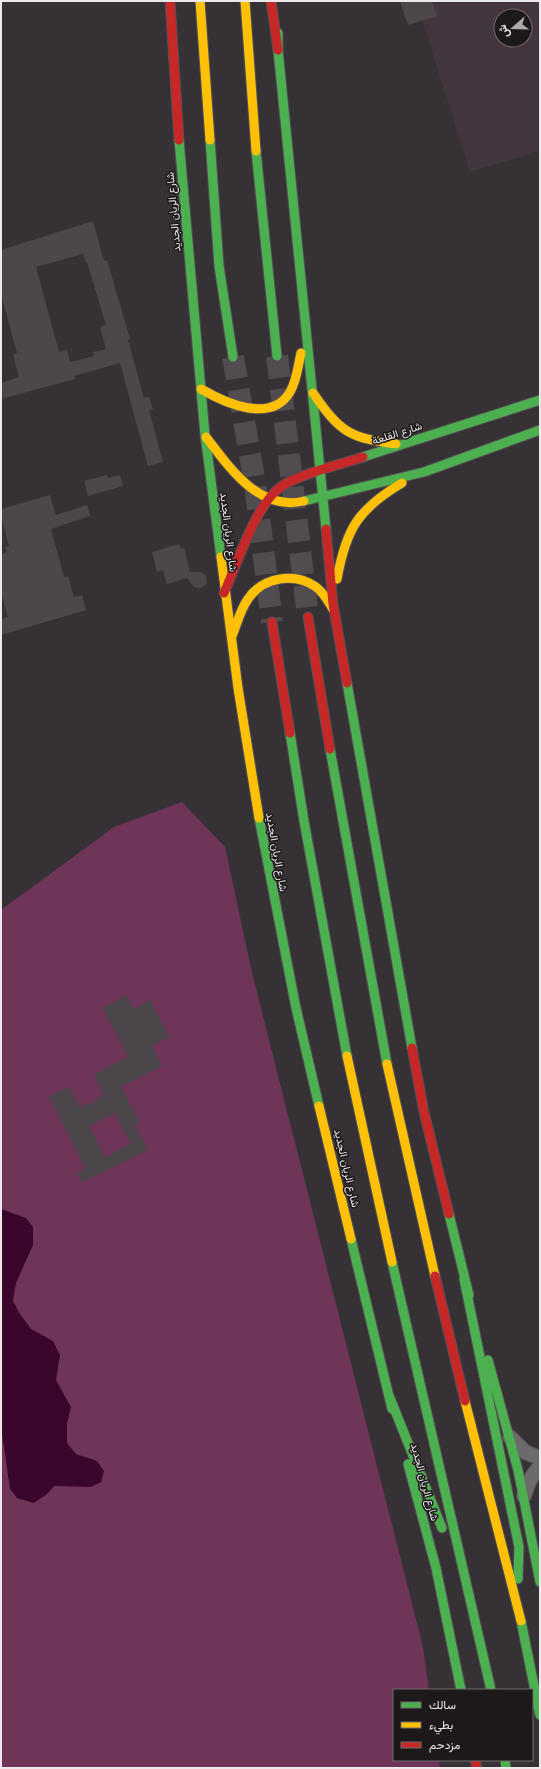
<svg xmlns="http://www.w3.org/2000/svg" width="541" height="1769" font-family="Georgia,Vazirmatn,serif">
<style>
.built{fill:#42353d;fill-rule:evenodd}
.green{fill:#6e3559}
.water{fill:#3a062b}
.building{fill:#4c474a;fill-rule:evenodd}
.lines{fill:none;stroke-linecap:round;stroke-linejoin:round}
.highway-tunnel{stroke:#514c4f;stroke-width:22;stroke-dasharray:22 11;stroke-linecap:butt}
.street-casing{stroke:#534f52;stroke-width:16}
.fast-casing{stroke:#534f52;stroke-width:11}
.slow-casing{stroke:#534f52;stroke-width:11}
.jam-casing{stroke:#534f52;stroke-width:11}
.street{stroke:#6d6a6c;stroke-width:14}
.fast{stroke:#4caf50;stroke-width:9}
.slow{stroke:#ffc107;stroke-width:9}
.jam{stroke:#c62828;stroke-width:9}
.labels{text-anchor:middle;stroke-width:3;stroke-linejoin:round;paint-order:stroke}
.street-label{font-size:11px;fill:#ede8eb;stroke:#1d191b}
</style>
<rect width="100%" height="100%" fill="#363134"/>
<path class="built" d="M416,1H540V151L470,172ZM501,16H525V40H501Z"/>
<path class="green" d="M182,802L225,847L252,973L423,1647L429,1690H394V1760H439L440,1768H1V910L114,827Z"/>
<path class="water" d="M1,1209L26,1218L33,1227V1245L16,1283L13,1301L20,1314L31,1329L53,1341L60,1355L56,1380L71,1407L67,1424V1443L76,1454L97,1461L104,1471L101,1482L91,1487L54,1486L47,1494L34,1503L17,1498L10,1489L1,1426Z"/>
<path class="building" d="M400,1H432L437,16L408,25Z
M93,221L104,261L107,260L130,339L128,340L144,398L149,397L153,409L149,410L163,462L148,466L120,363L74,376L75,379L1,399V383L19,377L13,355L17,353L1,294V250ZM83,254L86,262H87L106,325L100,327L106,349L93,352L94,356L70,362L67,350L59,352L36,267Z
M107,475L108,478L120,475L123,486L88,496L84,481Z
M50,495L56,515L87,505L90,516L51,529L64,577L68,576L74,597L82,595L86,610L1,635V619L8,617L1,593V554L7,552L5,547L9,546L1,517V509Z
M179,544L181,549L184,548L190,572H201L206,576L207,583L201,588L194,587L187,578L167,584L163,570L157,572L152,552Z
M127,995L133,1009L150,1000L169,1037L152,1046L162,1066L121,1087L140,1123L135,1125L148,1150L82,1182L77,1173L86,1169L49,1097L69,1087L80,1108L104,1096L94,1075L128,1057L103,1008ZM115,1113L131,1144L105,1157L89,1126Z"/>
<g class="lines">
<path class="highway-tunnel" d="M277,356L308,617
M233,357L255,484L272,622"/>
<g class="street-casing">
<path id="street" d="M510,1437L525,1452L540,1458
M524,1496C528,1484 531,1475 540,1467"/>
</g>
<g class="fast-casing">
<path id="fast" d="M278,33V50L326,529
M179,140L205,435L221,557
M210,140L219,266L233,357
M256,151L277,356
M363,457L540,400
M304,501L424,472L540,430
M347,683L412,1048
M290,733L304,821L347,1056
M330,749L387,1064
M259,818L296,1008L319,1106
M449,1214L469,1295
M351,1239L392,1409
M392,1262L491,1690
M464,1279L519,1547L518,1579
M488,1360L518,1470L540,1582
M388,1393L442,1528
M408,1464L436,1568L461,1690
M521,1621L540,1715
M505,1760L506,1768"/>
</g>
<g class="slow-casing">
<path id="slow" d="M200,1L210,140
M245,1L256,151
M201,389C225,403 271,424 290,392C297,380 298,366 301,353
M313,393C340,432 349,438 396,444
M206,437C229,467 259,512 304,501
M221,557L238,688L259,818
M337,579C346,529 358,509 402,483
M232,636C237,624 240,610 248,599C263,577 294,572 316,587C324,593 328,601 333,609
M347,1056L392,1262
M387,1064L435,1276
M319,1106L351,1239
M465,1401L521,1621"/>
</g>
<g class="jam-casing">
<path id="jam" d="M170,1L179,140
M271,1L278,50
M326,529L333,604L347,683
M224,593C237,564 256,503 282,486C303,473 339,465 363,457
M308,617L330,749
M272,622L290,733
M412,1048L424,1112L449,1214
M435,1276L465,1401
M475,1760L477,1768"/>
</g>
<use href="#street" class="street"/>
<use href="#fast" class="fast"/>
<use href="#slow" class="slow"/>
<use href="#jam" class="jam"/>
</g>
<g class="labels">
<g class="street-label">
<text transform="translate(173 212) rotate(-95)" y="4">شارع الريان الجديد</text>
<text transform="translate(397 433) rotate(-18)" y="4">شارع القلعة</text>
<text transform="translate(229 532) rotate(83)" y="4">شارع الريان الجديد</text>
<text transform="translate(277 852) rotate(80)" y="4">شارع الريان الجديد</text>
<text transform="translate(347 1168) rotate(77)" y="4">شارع الريان الجديد</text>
<text transform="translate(425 1482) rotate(75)" y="4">شارع الريان الجديد</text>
</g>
</g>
<rect width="541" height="1769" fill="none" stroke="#ede8eb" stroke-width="4"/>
<rect x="393" y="1689" width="140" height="72" fill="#1d191b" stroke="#706c6e"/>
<rect x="401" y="1702" width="20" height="6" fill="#4caf50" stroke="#706c6e"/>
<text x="429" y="1709" font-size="12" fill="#ede8eb">سالك</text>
<rect x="401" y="1722" width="20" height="6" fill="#ffc107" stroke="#706c6e"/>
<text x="429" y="1729" font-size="12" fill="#ede8eb">بطيء</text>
<rect x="401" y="1742" width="20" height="6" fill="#c62828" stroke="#706c6e"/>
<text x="429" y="1749" font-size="12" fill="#ede8eb">مزدحم</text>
<g transform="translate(513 28) rotate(250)"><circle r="19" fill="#1d191b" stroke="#706c6e"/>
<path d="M0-3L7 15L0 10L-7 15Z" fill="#ada8ab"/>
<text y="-6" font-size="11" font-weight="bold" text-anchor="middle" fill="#ede8eb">ش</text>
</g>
</svg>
